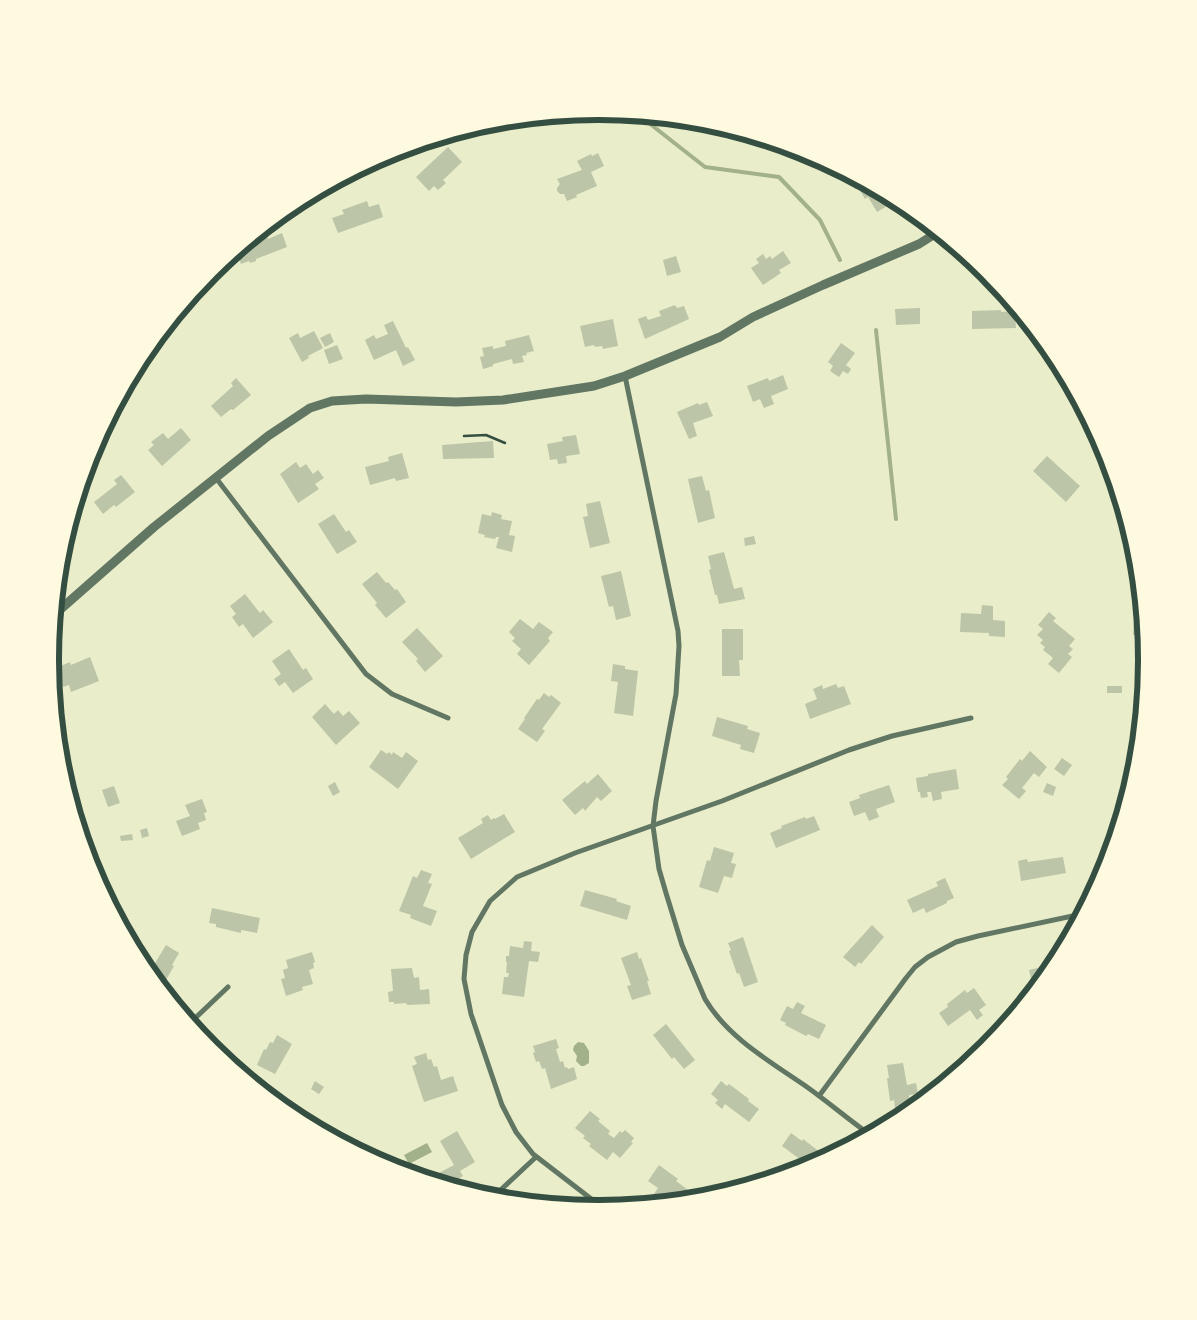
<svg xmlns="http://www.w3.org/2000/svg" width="1197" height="1320" font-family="Figtree,sans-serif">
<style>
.water{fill:#a3b18a}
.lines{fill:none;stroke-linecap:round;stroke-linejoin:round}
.stream{stroke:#a3b18a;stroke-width:4}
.building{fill:#bcc5a7}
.path{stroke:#344e41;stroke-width:2.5}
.minor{stroke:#617663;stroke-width:5}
.tertiary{stroke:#617663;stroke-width:9}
.rim{fill:none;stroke:#344e41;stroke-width:6}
</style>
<rect width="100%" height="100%" fill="#e9edc9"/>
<path class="water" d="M578,1042L584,1043L589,1051V1063L584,1066H581L576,1061L577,1056L573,1050L574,1046Z
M427,1143L432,1152L409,1164L404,1155Z"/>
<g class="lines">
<path class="stream" d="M640,116L705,167L779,177L820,220L840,260
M876,330L896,519"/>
</g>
<path class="building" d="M506,121L501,123L502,128L492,131L491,129L484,132L481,125L492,122Z
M448,147L462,162L443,180L446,183L438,190L434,186L429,191L416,177Z
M598,153L604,166L591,172L597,186L576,195L577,197L567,201L564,194H560L557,191V188L560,184L557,179L582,170L577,161L591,154L592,156Z
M854,177L887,195L892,203L877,212L868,197L865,199L858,187L855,189L850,180Z
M367,201L369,207L379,204L383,217L338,233L332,218L344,214L342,210Z
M282,233L287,247L256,259V261L250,263L249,261L241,264L237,252L244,249L242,246L246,243L267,235L268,239Z
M783,251L791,263L779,270L781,273L763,285L751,268L759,263L756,259L763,254L766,259L770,256L772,259Z
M676,256L681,272L667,276L663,260Z
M675,305L677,308L684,306L689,319L645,339L638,319L646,316L648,320L661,316L659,311Z
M920,308V324L896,325L895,309Z
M1001,310V312L1015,311L1016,328L972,329V311Z
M613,319L618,346L603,349L602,346L595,347L594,345L585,347L580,326Z
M393,321L406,348L408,347L415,360L403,366L396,350L374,360L365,340L374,335L376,339L388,334L384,325Z
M314,331L323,348L308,356L309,358L302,362L289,338L298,333L300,338Z
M330,333L334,342L325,347L320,338Z
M529,335L534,351L526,353L527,355L522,356L524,362L513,364L512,359L493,364V366L483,369L480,357L484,356L482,348L493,346V349L506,346L505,341Z
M841,343L855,353L846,365L851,369L848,374L843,371L839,377L830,371L833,366L828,362Z
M337,345L343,359L329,364L324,350Z
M783,375L788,389L771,396L774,404L764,408L760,399L753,402L747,386L768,378L769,381Z
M236,378L251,395L233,410L231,409L221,417L211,406L233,386L231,383Z
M707,402L713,416L693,423L697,436L689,439L677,412L698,403L699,405Z
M181,428L191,440L162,466L148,450L154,445L151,442L163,433L168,439Z
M576,435L580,454L566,456L567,463L558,464L557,459L550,460L547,444L563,441L562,437Z
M493,441L494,458L443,459L442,445Z
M402,453L409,478L396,481L395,478L370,485L365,467L389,461L388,457Z
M1047,456L1080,486L1066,502L1033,471Z
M296,462L300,468L306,464L313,474L318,470L324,478L315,484L319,489L298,503L280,474Z
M121,475L135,492L116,507L114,505L103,514L94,502L117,484L114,480Z
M702,476L706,491L709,490L715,518L698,523L688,479Z
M600,501L610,543L590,548L583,517L588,516L586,504Z
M492,512L502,515L501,519L512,521L509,535L515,536L512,552L496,548L499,537H496L495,539L484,537L485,535L478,533L482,514L491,516Z
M334,514L346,532L349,530L357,542L337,554L318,524Z
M754,536L756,544L745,546L744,538Z
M65,538L71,545L62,553L64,556L60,559Z
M724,552L734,589L742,587L745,599L719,604L717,595H715L709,570L711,569L708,556Z
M621,571L631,616L616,620L613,606L609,607L601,576Z
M377,572L386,583L388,582L395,590L397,589L406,602L386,618L375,605L377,603L362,584Z
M245,594L260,613L263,610L273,622L253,638L243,624L239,627L232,617L236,614L230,606Z
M1135,597H1141L1145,635H1133Z
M982,605L993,606V620L1005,621V637L989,636V633L960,632L961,613L981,614Z
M1049,612L1056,618L1053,621L1075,639L1069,646L1073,649L1068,654L1072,657L1059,673L1048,664L1053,658L1043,650L1045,647L1040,643L1043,640L1037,635L1043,629L1038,625Z
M520,619L533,629L539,622L553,632L548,638L550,641L529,665L517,654L521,649L512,641L515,638L509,632Z
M417,628L443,656L425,672L416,661L418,659L402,642Z
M722,629H743V660H739L740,676H722Z
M289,649L303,670L306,668L313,679L293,693L285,682L279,686L274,679L281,674L272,661Z
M90,657L99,681L71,692L69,685L63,687L56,668L70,662L71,665Z
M613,664L625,666V669L638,671L633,716L614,713L618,682L611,681Z
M1137,676L1145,677L1141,720H1132L1133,711H1135Z
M836,684L838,688L844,686L851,704L810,719L805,704L817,699L813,689L822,685L823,689Z
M1107,686H1122V693H1107Z
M544,693L549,697L551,695L561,703L542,729L545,731L537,742L518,729L525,719L524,718L537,699L539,700Z
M325,704L334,714L338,710L343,716L349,711L360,723L336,745L312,717Z
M717,717L748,726L747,729L760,733L754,753L740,749L741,745L712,736Z
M381,750L387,754L389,752L392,755L393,752L402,758L406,752L418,761L398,789L369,767Z
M1030,751L1047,767L1039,777L1034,773L1022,788L1026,791L1019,799L1002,785L1008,779L1006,777L1020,759L1022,761Z
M1062,758L1072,765L1064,776L1054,769Z
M956,769L959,789L941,792L942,799L933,801L931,792H927L928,797L921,798L920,792H918L916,778L928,776V774Z
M598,774L612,791L601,801L597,797L585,811L583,808L575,815L562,800L585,781L587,784Z
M335,782L340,792L333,796L328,786Z
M1047,783L1056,787L1053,796L1043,792Z
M889,785L895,802L876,809L879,817L869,821L865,812L854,816L849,802L860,798L859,795Z
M114,786L120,803L108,807L102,790Z
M202,799L207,812L204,813L206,820L198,823L200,829L182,836L176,821L190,816L185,805Z
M504,814L515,832L471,859L458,838L483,823L481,819L488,815L491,820L494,818L495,819Z
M814,816L820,830L776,848L770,833L782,828L781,826L805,817L806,819Z
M147,828L149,836L142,838L140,830Z
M132,834L133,840L121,841L120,836Z
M714,847L734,853L731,863L736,864L732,878L724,876L718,893L699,887L707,860L710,861Z
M1063,857L1066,873L1021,881L1018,861L1027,859L1028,862Z
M421,870L432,874L428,883L432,884L423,906L437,911L431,926L410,918L411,915L399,911L413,876L417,878Z
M945,878L954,898L947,901V903L926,913L924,908L913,913L907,900L938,886L936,882Z
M585,890L617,899L616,901L631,906L627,920L580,906Z
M212,908L260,918L257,933L241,930V933L216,927V924L209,923Z
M872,925L884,937L861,964L859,962L855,967L843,957Z
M743,937L758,982L744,987L739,973L737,974L729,951L731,950L728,943Z
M524,941L532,942L531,951L540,952L538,962L529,961L524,997L502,994L504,977H508L509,973H506L507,962H506V956H509L510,946L523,948Z
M166,945L179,953L172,965L174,966L162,987L149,973Z
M312,952L315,962L313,963L314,968L309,970L313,984L302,987L303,990L286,996L281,979L285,978L283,970L288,968L286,960Z
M637,952L639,959L641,958L649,981H647L651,994L632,1000L627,986L631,985L621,958Z
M1055,964L1054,965L1034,990L1029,970Z
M412,968L414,978L419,977L420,990L429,989L430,1004L407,1005L406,1003L394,1004V1002H389L388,992L393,991L391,969Z
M974,988L986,1005L979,1010L983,1015L977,1020L970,1010L948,1026L939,1013L948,1007L947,1004L965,990L967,993Z
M797,1002L805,1006L801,1013L826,1025L819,1039L808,1034L806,1036L785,1025L786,1023L780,1020L787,1006L793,1009Z
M666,1024L695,1060L684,1069L674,1057L672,1059L653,1035Z
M277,1035L292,1044L275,1074L257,1065L264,1049L266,1050L270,1042L273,1043Z
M556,1039L559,1048L556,1049L560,1062L563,1061L565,1068L567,1067L568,1069L574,1067L577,1079L551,1089L545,1068L542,1069L539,1061L536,1062L533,1053L535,1052L533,1046Z
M426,1053L428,1060L431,1059L434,1067L437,1066L441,1080L453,1076L458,1091L424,1102L412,1066L417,1064L414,1057Z
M903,1063L907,1085L916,1083L918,1094L909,1095L910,1105L895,1108L894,1100L890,1101L887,1078H889L887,1065Z
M315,1081L324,1087L319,1094L311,1089Z
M721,1081L727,1086L729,1084L749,1099L748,1101L759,1109L749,1122L725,1104L722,1109L715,1103L718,1100L711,1094Z
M590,1111L600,1119L598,1121L610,1131L608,1134L614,1138L620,1131L622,1133L625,1130L634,1138L631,1142L633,1143L620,1158L613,1152L607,1160L589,1146L591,1144L583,1138L585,1136L575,1128Z
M457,1131L475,1162L460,1171L463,1176L448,1185L445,1184L439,1173L454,1165L440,1141Z
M791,1133L802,1141L803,1139L821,1153L820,1154L825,1158L809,1166L782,1146Z
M659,1165L678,1179L676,1181L695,1195L692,1199L670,1201L666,1198L664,1201L654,1194L658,1188L648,1181Z"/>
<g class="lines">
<path class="path" d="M464,436L486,435L505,443"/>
<path class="minor" d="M625,376L678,631L679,646L676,694L656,801L653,826L659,869L666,893L682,945L705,999C728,1038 771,1062 807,1087C828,1102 848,1119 869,1134
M216,478L366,674L392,694L448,718
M190,1023L228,987
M819,1096L906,978L915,967L928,957L956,942L978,936L1082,914
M492,1198L536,1157
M603,1208L533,1154L516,1132L502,1105L471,1014L464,979L466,955L472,932L490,901L517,877L575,853L722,801L849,750L892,736L971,718"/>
<path class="tertiary" d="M55,614L154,527L268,436L310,408L332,401L366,399L456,402L503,400L594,386L625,376L720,337L753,317L823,285L919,244L938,232"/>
</g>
<path d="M0 0H1197V1320H0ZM598 120H599A539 539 0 0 1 1138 659V661A539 539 0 0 1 599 1200H598A539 539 0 0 1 59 661V659A539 539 0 0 1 598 120Z" fill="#fefae0" fill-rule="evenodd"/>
<path class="rim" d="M598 120H599A539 539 0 0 1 1138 659V661A539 539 0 0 1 599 1200H598A539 539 0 0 1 59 661V659A539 539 0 0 1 598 120Z"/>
</svg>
